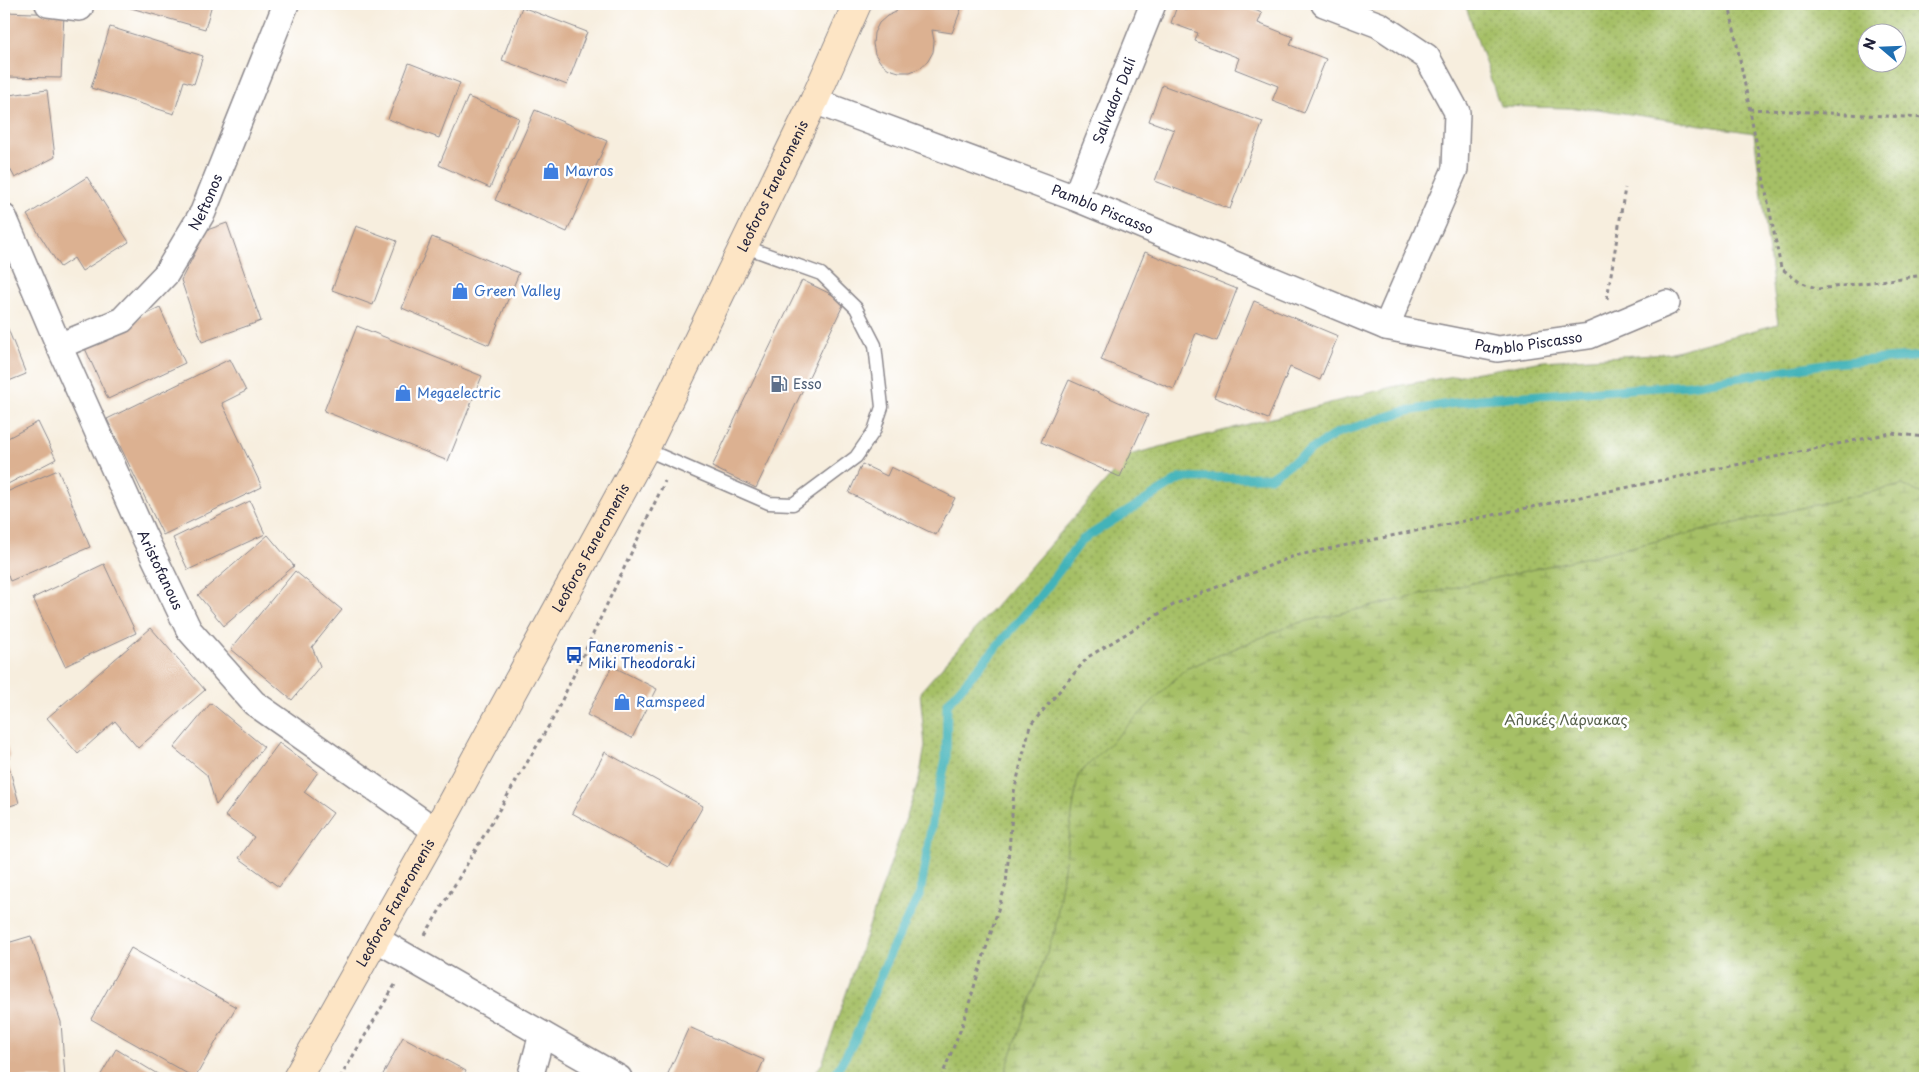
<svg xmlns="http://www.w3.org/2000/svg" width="1929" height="1082" font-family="'Playpen Sans',sans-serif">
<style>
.grass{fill:url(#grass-dots);stroke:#647150;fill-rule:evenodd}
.wetland{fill:url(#wetland-marsh);stroke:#647150}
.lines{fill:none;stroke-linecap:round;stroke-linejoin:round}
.stream{stroke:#43b3b9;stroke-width:9}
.building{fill:#dcb191}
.service-casing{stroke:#8c888c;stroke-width:15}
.minor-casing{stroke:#8c888c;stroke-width:28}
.secondary-casing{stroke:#8c888c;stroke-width:30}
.path{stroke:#8c888c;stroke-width:3;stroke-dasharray:4 4;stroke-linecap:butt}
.service{stroke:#fff;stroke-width:12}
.minor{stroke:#fff;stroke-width:25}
.secondary{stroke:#fde5c5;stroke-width:28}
.labels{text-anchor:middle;stroke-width:5;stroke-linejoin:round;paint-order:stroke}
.street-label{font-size:14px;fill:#22223b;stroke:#fff}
.shop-label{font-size:14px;fill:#366cbe;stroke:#fff;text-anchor:start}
.service-label{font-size:14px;fill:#4e5e75;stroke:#fff;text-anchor:start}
.transit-label{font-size:14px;fill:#164399;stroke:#fff;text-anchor:start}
.park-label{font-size:14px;fill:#57614c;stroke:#fff}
</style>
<defs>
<pattern id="grass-dots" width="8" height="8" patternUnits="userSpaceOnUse" patternTransform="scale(1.25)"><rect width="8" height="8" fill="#a6c066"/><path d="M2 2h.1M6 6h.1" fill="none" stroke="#879c55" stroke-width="1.8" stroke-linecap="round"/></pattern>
<pattern id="wetland-marsh" width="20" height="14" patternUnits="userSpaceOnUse" patternTransform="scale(1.25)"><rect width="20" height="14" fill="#a6c066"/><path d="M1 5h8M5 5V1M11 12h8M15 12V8" fill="none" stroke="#879c55"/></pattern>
</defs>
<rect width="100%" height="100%" fill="#fff"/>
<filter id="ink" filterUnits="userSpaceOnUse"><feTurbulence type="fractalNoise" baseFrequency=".02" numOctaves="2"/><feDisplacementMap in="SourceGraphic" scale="10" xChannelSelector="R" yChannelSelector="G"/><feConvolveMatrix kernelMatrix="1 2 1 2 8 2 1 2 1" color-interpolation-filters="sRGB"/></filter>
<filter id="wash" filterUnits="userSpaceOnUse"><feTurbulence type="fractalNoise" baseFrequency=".0096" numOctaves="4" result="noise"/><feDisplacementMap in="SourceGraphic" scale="20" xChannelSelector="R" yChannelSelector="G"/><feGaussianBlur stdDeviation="1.12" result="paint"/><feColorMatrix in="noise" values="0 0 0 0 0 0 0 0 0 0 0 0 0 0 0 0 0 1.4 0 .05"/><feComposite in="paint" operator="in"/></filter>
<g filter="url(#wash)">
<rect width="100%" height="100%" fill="#f7eede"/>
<path class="grass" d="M1465,4H1925V1078H809L822,1064L919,780L925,746L920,692L1129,455L1396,386L1543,361L1668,353L1778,324L1754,133L1597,109L1500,106ZM1866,32H1896V62H1866Z"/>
<path class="wetland" d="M1902,485L1925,495V1078H1003L1055,929L1078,775L1185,669L1294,624Z"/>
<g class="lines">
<path class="stream" d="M833,1078L854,1041L891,951L920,894L933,817L946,759L947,704L1038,599L1082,540L1181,478L1270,477L1337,433L1402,412L1479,399L1689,385L1831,363L1925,356"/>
</g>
<g id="blocks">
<path class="building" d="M117,4H212L205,29Z
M899,4H963L952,33L932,30L934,41L933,52L928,61L920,68L910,72H899L889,69L881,63L875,54L873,44L874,33L879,23L887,16L896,12Z
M1189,4H1238L1262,13L1258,23L1293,37L1290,45L1326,59L1304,113L1272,101L1278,86L1235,69L1239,58L1195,41L1198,33L1171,23L1177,6L1187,10Z
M522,7L587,32L567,85L502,60Z
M4,12L64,14L61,78L4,77Z
M110,27L203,56L194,84L184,81L174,114L91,88Z
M409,63L460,83L439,138L388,119Z
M1162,85L1263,122L1230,209L1155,181L1174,130L1149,121Z
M4,86L9,95L47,90L55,157L15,178L4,158Z
M468,97L519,118L490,188L439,165Z
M535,110L607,141L567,232L495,200Z
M87,177L129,242L82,271L74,258L60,267L27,215Z
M227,223L261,321L202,342L181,280L207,230Z
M356,226L397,241L373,305L332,290Z
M432,237L519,273L489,345L402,308Z
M1145,252L1237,289L1217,341L1196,333L1174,389L1101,360Z
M802,280L845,301L756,488L712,467Z
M1254,301L1338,336L1320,380L1290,367L1268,419L1214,397Z
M160,308L185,363L108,399L83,344Z
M4,319L26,374L4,383Z
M357,326L482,376L448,461L324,411Z
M230,359L246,391L222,403L262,487L163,535L107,419Z
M1069,380L1148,415L1120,477L1041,442Z
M38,422L56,459L4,486V440Z
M862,464L887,476L891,467L955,498L936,535L849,493Z
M58,470L90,547L10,581L4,566V493Z
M250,501L265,534L188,570L173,538Z
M268,535L294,566L224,626L198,595Z
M104,564L136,633L65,666L33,598Z
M295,571L342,610L312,647L320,666L292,700L231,649Z
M151,628L205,690L138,748L115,721L78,754L47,718Z
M612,666L657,689L632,738L587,715Z
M211,703L264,747L216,805L207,775L174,748Z
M4,734L10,758L4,759Z
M279,743L318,772L304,792L333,813L279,887L239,858L254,837L225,816Z
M605,752L703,806L669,867L572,813Z
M9,767L19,803L4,808V768Z
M31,936L61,1022L65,1078H4V944Z
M131,948L236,1007L195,1078L91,1019Z
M689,1027L764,1060L756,1078H666Z
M403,1037L466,1071L462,1078H381Z
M116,1049L164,1078H99Z"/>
</g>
</g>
<g filter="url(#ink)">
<use href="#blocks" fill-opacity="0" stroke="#8c888c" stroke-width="1"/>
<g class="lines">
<g class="service-casing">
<path id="service" d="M645,449L769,503L793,504L856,457L874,431L882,407L875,345L856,308L821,274L743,246"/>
</g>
<g class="minor-casing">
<g id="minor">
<path d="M48,4L80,8"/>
<path d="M1324,4L1379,25L1427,57L1457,112L1455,169L1386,327"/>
<path id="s1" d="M814,101L1075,198L1386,327L1498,349L1589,336L1667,303"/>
<path id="s2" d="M1075,198L1153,4"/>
<path id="s3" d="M4,217L59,346L144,536L189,630L254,703L436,831"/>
<path id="s4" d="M59,346L122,320L166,274L203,212L286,4"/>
<path d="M376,939L619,1078"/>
<path d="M530,1078L542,1034"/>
</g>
</g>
<g class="secondary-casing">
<g id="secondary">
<path id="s5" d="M297,1078L436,831L645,449L814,101L857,4"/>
</g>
</g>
<path class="path" d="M1729,4L1781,268L1798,281L1818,289L1925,275
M1749,109L1925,118
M1607,299L1625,188
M425,935L554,717L665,481
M340,1078L396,983
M941,1078L962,1026L1006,884L1014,792L1030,726L1088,657L1175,604L1294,556L1891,433L1925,437"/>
<use href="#service" class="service"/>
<use href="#minor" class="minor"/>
<use href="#secondary" class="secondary"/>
</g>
</g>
<defs>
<g id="shop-bare" transform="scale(1.35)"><path d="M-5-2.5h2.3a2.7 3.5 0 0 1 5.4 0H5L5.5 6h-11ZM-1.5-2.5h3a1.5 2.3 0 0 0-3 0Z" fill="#3f7fe0" stroke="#fff" stroke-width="2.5" paint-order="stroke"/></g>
<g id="fuel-bare" transform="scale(1.35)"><path d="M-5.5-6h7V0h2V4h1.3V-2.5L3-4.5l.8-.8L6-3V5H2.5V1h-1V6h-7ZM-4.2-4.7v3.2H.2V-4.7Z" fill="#5c6f8a" stroke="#fff" stroke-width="2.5" paint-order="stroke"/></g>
<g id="bus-bare" transform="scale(1.35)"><path d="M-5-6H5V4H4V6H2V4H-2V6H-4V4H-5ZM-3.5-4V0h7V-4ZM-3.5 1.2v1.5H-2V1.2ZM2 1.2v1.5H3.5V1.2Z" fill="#1a4fb4" stroke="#fff" stroke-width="2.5" paint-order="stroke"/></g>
</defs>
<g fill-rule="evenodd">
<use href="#shop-bare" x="551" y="171"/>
<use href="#shop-bare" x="460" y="291"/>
<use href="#fuel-bare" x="779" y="384"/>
<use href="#shop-bare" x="403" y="393"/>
<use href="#bus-bare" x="574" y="655"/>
<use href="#shop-bare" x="622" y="702"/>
</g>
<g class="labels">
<g class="street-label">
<text dy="5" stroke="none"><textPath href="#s2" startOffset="105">Salvador Dali</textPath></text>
<text dy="5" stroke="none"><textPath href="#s5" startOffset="1011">Leoforos Faneromenis</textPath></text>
<text dy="5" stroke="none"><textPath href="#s4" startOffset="214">Neftonos</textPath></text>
<text dy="5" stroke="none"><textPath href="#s1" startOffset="308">Pamblo Piscasso</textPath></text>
<text dy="5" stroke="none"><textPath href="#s1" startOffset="760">Pamblo Piscasso</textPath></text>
<text dy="5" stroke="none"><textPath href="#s5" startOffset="606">Leoforos Faneromenis</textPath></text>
<text dy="5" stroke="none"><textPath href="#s3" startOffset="386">Aristofanous</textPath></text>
<text dy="5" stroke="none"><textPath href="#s5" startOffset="201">Leoforos Faneromenis</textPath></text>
</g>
<g class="shop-label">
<text x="565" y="176">Mavros</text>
<text x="474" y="296">Green Valley</text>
<text x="417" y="398">Megaelectric</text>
<text x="636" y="707">Ramspeed</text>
</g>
<g class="service-label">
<text x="793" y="389">Esso</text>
</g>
<g class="transit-label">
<text x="588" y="652">Faneromenis -<tspan x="588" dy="16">Miki Theodoraki</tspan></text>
</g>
<g class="park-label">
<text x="1566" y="725">Αλυκές Λάρνακας</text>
</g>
</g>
<rect width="1929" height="1082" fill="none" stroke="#fff" stroke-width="20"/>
<g transform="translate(1882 48) rotate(289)"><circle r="24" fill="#ffffff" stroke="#a7a7b1"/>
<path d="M0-4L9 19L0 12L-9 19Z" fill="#1f6fb2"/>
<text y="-8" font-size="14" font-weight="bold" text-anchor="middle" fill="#22223b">N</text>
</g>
</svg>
